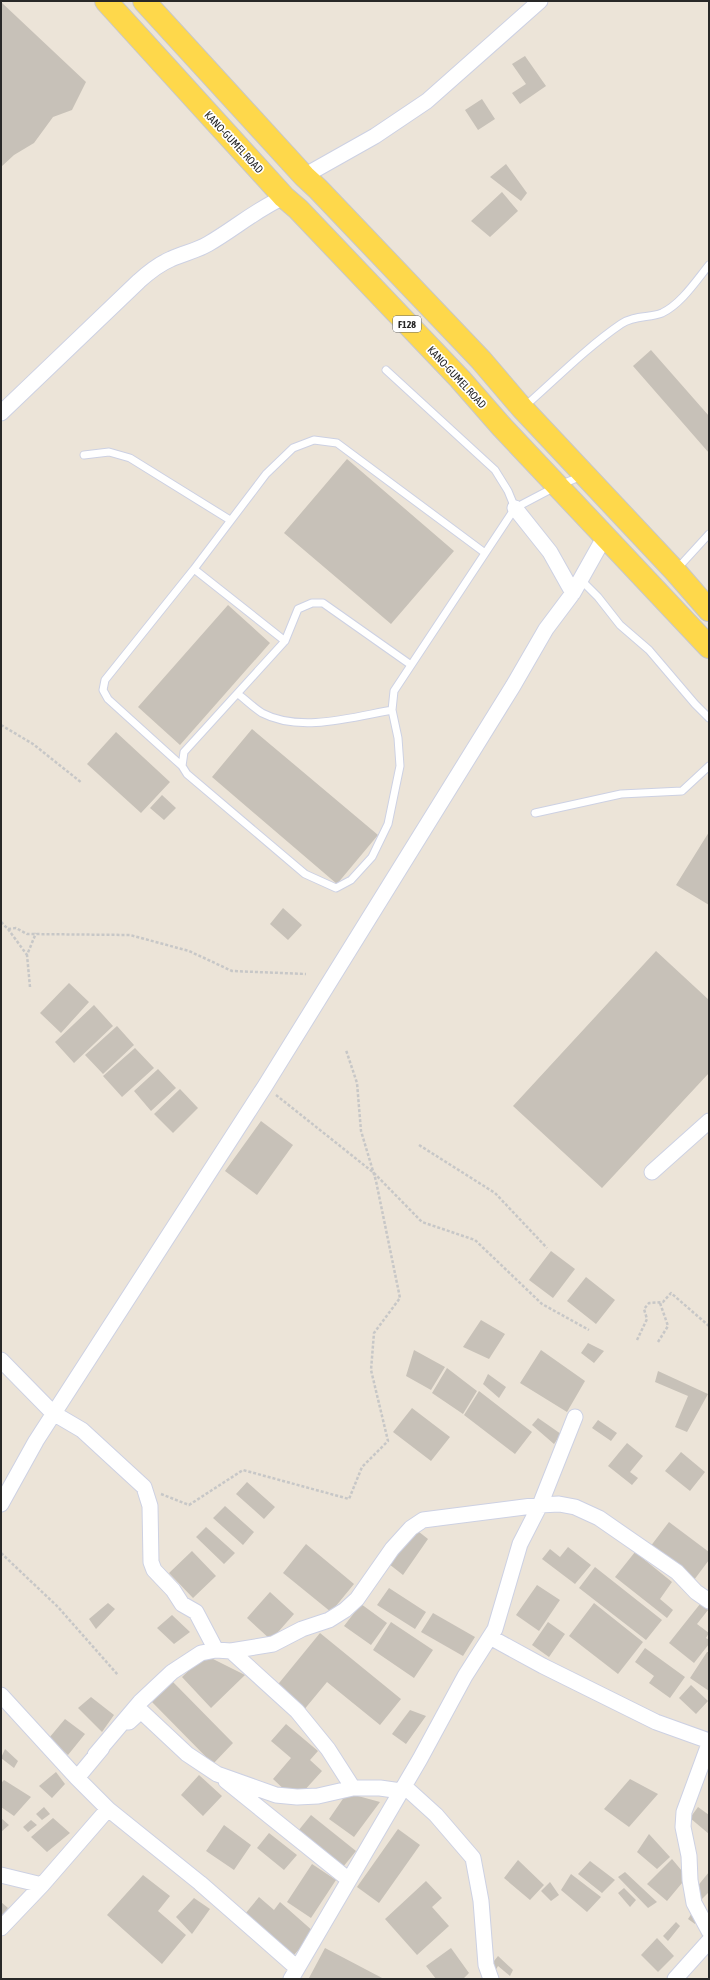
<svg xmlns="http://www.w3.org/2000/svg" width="710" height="1980" font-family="'Asap Condensed',sans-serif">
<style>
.building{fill:#c7c1b8}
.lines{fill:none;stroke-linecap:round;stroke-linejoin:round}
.service-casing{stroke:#cdd1e3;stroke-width:9}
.minor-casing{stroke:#cdd1e3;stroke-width:17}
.primary-casing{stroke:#c7c7c7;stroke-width:24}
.path{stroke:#c7c7c7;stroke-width:2.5;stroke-dasharray:3 2;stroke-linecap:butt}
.service{stroke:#fff;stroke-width:7}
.minor{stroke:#fff;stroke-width:15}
.primary{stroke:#fed84b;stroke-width:22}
.labels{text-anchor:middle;stroke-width:3.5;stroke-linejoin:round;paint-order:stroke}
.shield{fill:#fff;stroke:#686868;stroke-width:1}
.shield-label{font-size:10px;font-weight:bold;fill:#282828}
.street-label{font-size:11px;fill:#282828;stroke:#fff}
</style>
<rect width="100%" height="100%" fill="#ece4d8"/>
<path class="building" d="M1,2L86,82L72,110L53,117L34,143L14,155L1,167Z
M525,56L546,86L520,104L512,93L526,84L512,64Z
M482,99L495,119L478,130L465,110Z
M506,164L527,193L521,201L490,177Z
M502,192L518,211L490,237L471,221Z
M651,350L709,416V453L633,366Z
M347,459L454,551L391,624L284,533Z
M228,605L270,643L180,745L138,707Z
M252,729L378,835L337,884L212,777Z
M116,732L170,782L141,813L87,764Z
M162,795L176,808L164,820L150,808Z
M709,832V905L676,885Z
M283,908L302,925L288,940L270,924Z
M656,951L709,1000V1073L602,1188L513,1106Z
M69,983L89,1002L61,1033L40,1013Z
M94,1005L113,1026L74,1063L55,1042Z
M117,1026L134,1045L103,1074L85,1055Z
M135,1048L154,1068L122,1097L103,1076Z
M158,1069L176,1088L151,1111L134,1091Z
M180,1089L198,1108L173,1133L154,1114Z
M261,1121L293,1145L257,1195L225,1171Z
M551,1251L575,1269L553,1298L529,1280Z
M586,1277L615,1300L596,1324L567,1301Z
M481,1320L505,1334L489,1359L463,1347Z
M588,1343L604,1351L594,1363L581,1353Z
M414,1350L445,1367L431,1390L406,1376Z
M541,1350L585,1381L567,1412L520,1383Z
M447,1368L477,1391L463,1414L432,1393Z
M658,1371L708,1394L687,1432L675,1427L688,1396L655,1382Z
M488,1374L506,1387L499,1398L483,1384Z
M479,1391L532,1432L515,1454L464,1415Z
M412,1408L450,1437L431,1461L393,1432Z
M538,1418L561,1434L554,1444L532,1425Z
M598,1420L617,1433L611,1441L592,1428Z
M627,1443L643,1456L630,1472L638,1478L632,1485L608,1466Z
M681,1452L705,1472L690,1491L665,1471Z
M247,1482L275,1507L264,1519L236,1494Z
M225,1506L254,1532L243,1545L213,1518Z
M669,1522L709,1552V1560L694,1580L650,1547Z
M206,1527L235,1553L224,1564L196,1537Z
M414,1528L428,1539L403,1575L389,1564Z
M306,1544L354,1584L331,1612L283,1573Z
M568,1547L591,1565L575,1584L542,1559L550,1549L560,1557Z
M192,1551L216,1576L193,1598L169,1573Z
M635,1552L672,1582L660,1599L673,1610L667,1618L615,1577Z
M595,1567L662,1620L646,1640L579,1588Z
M537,1585L560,1600L539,1631L516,1615Z
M389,1588L426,1612L415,1629L377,1605Z
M270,1592L294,1614L271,1640L247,1618Z
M108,1603L115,1609L96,1629L89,1619Z
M594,1603L643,1642L618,1674L569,1636Z
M361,1604L387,1623L371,1645L344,1626Z
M700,1604L708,1610L697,1624L709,1633L706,1638L709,1640V1644L694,1663L669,1643Z
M433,1613L475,1637L463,1656L421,1632Z
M172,1615L190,1632L174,1644L157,1628Z
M391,1622L433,1650L414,1678L373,1650Z
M548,1622L565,1634L549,1657L532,1645Z
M320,1633L401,1699L380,1725L327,1682L303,1711L275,1688Z
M645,1648L685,1677L670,1698L649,1683L654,1676L635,1662Z
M707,1652H709V1691L690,1678Z
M205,1655L245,1675L211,1708L182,1677Z
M173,1682L233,1743L213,1764L152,1702Z
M691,1685L708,1701L696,1714L679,1698Z
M91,1697L114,1715L102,1732L78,1708Z
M410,1710L426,1716L406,1744L392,1734Z
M65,1719L85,1734L68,1755L49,1738Z
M286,1724L318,1751L310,1760L322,1771L303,1792L288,1793L273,1779L291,1758L271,1741Z
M5,1749L18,1761L14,1768L1,1758Z
M56,1772L65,1784L52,1798L39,1786Z
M199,1775L222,1796L203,1816L181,1795Z
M630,1779L658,1794L629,1827L604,1809Z
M4,1780L31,1797L14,1816L1,1807V1783Z
M347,1793L380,1802L354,1837L329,1819Z
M44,1807L50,1814L42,1820L36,1814Z
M698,1807L709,1815V1834L690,1818Z
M311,1815L356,1851L343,1867L298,1831Z
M1,1818L9,1825L1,1832Z
M53,1818L70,1833L47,1852L31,1837Z
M31,1820L37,1825L28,1832L23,1827Z
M224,1825L251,1845L234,1870L206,1851Z
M398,1829L420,1845L379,1903L357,1887Z
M269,1833L297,1855L284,1870L257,1848Z
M649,1834L670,1857L657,1869L637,1852Z
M672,1859L687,1877L667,1901L647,1884Z
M518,1860L544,1885L530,1900L504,1878Z
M590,1861L615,1880L602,1893L578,1874Z
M312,1864L336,1880L311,1918L287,1902Z
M625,1872L657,1902L648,1908L618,1877Z
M709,1872V1892L701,1900L692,1893Z
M571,1874L601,1897L587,1912L561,1890Z
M143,1875L170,1896L158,1911L186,1935L162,1964L107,1915Z
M426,1881L442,1898L432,1907L449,1926L417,1955L385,1919Z
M550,1882L559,1895L551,1901L541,1891Z
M624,1888L636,1900L630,1907L618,1893Z
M259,1897L274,1910L280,1902L314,1932L294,1955L245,1914Z
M194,1898L210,1909L192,1934L176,1917Z
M1,1902L8,1908L1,1916Z
M694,1910L699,1919L695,1924L688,1919Z
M676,1922L680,1926L668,1941L663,1936Z
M657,1938L674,1956L658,1972L641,1955Z
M325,1948L384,1979H311L309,1978Z
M451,1948L469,1973L463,1979H436L426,1966Z
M498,1956L513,1970L510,1976L498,1966L495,1971L490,1966Z"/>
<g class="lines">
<g class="service-casing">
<path id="service" d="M386,370L495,470L508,491L515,508
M524,407C556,379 586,348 621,324C634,315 650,318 662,313C681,304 696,281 709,265
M84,455L109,452L130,458L230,520
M194,569L285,641
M677,569L709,534
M581,580L598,597L620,625L649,650L695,704L709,718
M411,665L323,603H312L298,609L285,641L184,752L182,766L187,774L305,874L336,888L351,880L372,857L388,824L400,766L398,738L392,710L394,691L515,508L557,486L582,476
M238,694C246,700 254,708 262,713C300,733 353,717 392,710
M182,766L108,699L103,690L105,680L194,569L266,474L293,448L314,440L337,443L485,553
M535,813L621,794L682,791L709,766"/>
</g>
<g class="minor-casing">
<path id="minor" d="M304,176L375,136L427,101L540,1
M1,413L139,281C149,272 159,264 171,259C184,253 196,251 208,244C234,229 257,209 284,197
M515,508L550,552L573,593
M652,1172L709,1121
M1,1360L53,1413L82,1430L144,1487L150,1506L151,1562L154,1570L173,1590L182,1604L196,1612L216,1650
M1,1504L36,1441L265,1086L513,686L546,629L573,593L605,536
M490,1637L543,1666L656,1722L709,1741
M231,1651L297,1711L328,1749L353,1788
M1,1695L77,1778L108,1809L200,1883L297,1968
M129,1722L141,1711L187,1754L217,1774L276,1795L297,1797L318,1796L353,1788H380L401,1791
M709,1744L684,1812L683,1827L689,1856L690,1880L694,1903L709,1931
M95,1755L140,1702L172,1672L201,1653L216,1650L231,1651L273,1644L302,1629L329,1620L345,1610L357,1599L392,1549L411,1528L423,1520L540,1505L559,1504L575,1507L599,1518L677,1572L696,1592L709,1601
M77,1778L102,1748
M226,1781L349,1880
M404,1786L436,1815L473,1858L481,1901L486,1965L491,1979
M1,1875L42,1885
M1,1928L42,1885L108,1809
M291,1979L420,1759L465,1676L495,1629L520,1544L540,1505L575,1417
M675,1979L709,1941"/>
</g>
<g class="primary-casing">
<path id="primary" d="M106,1L284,197L298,209L460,379L502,427L709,647
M144,1L304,176L318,189L481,360L522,408L675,571L709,610"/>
</g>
<path class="path" d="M1,725L33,744L82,783
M1,922L8,929L16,928L27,934L130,935L189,951L232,971L306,974
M8,929L27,955
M30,987L27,955L36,933
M276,1095L374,1173L422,1222L475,1240L542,1304L589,1330
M419,1145L495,1193L547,1248
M637,1340L647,1319L644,1309L649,1303L663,1302L671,1293L709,1326
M658,1342L668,1326L660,1303
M161,1494L189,1505L243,1470L349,1499L362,1467L388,1441L371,1370L374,1333L400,1298L376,1181L361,1131L357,1083L346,1050
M1,1553L58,1607L118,1675"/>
<use href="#service" class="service"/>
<use href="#minor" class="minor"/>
<use href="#primary" class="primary"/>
</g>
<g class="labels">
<rect class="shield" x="393" y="316" width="28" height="16" rx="3"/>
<g class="shield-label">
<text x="407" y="328">F128</text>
</g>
<g class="street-label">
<text transform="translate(234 142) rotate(47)" y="4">KANO-GUMEL ROAD</text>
<text transform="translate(457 377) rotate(47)" y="4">KANO-GUMEL ROAD</text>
</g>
</g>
<rect width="710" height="1980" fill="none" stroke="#282828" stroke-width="4"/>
</svg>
